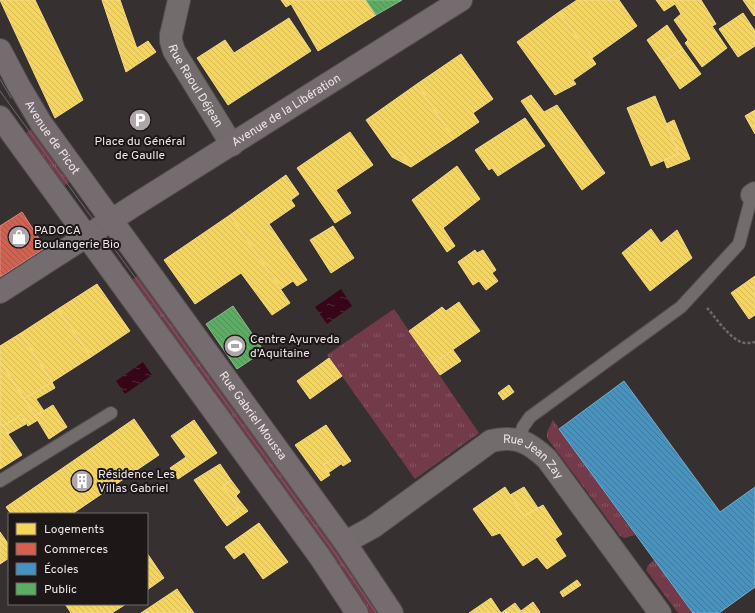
<svg xmlns="http://www.w3.org/2000/svg" width="755" height="613" font-family="Overpass,sans-serif">
<style>
.grass{fill:url(#grass-tufts)}
.water{fill:url(#water-ripples)}
.homes{fill:url(#homes-back-hatch);stroke:#f4da86}
.shops{fill:url(#shops-back-hatch);stroke:#dd887c}
.schools{fill:url(#schools-back-hatch);stroke:#76acce}
.public{fill:url(#public-back-hatch);stroke:#86bf8a}
.lines{fill:none;stroke-linecap:round;stroke-linejoin:round}
.lane-casing{stroke:#544e4f;stroke-width:14}
.street-casing{stroke:#544e4f;stroke-width:24}
.secondary-casing{stroke:#544e4f;stroke-width:24}
.path{stroke:#6f6a6b;stroke-width:2.5;stroke-dasharray:3 2;stroke-linecap:butt}
.lane{stroke:#726c6d;stroke-width:12}
.street{stroke:#726c6d;stroke-width:22}
.secondary{stroke:#746c6e;stroke-width:22}
.tram{stroke:#6f6a6a;stroke-width:1}
.labels{text-anchor:middle;stroke-width:4;stroke-linejoin:round;paint-order:stroke}
.street-label{font-size:12px;fill:#eee6e8;stroke:#1d1718}
.poi-label{font-size:12px;fill:#eee6e8;stroke:#1d1718;text-anchor:start}
</style>
<defs>
<pattern id="grass-tufts" width="24" height="20" patternUnits="userSpaceOnUse"><rect width="24" height="20" fill="#733b4a"/><path d="M3 7l-1-3M5 7V3M7 7l1-3M15 17l-1-3M17 17v-4M19 17l1-3" fill="none" stroke="#875764"/></pattern>
<pattern id="water-ripples" width="26" height="14" patternUnits="userSpaceOnUse"><rect width="26" height="14" fill="#360618"/><path d="M2 4q2-2 4 0t4 0M15 11q2-2 4 0t4 0" fill="none" stroke="#532a3a"/></pattern>
<pattern id="homes-back-hatch" width="6" height="6" patternUnits="userSpaceOnUse"><rect width="6" height="6" fill="#f6d55c"/><path d="M-1 5l2 2M0 0l6 6M5-1l2 2" fill="none" stroke="#d3b858"/></pattern>
<pattern id="shops-back-hatch" width="6" height="6" patternUnits="userSpaceOnUse"><rect width="6" height="6" fill="#d6604d"/><path d="M-1 5l2 2M0 0l6 6M5-1l2 2" fill="none" stroke="#a4574b"/></pattern>
<pattern id="schools-back-hatch" width="6" height="6" patternUnits="userSpaceOnUse"><rect width="6" height="6" fill="#4393c3"/><path d="M-1 5l2 2M0 0l6 6M5-1l2 2" fill="none" stroke="#447897"/></pattern>
<pattern id="public-back-hatch" width="6" height="6" patternUnits="userSpaceOnUse"><rect width="6" height="6" fill="#5aae61"/><path d="M-1 5l2 2M0 0l6 6M5-1l2 2" fill="none" stroke="#548e59"/></pattern>
</defs>
<rect width="100%" height="100%" fill="#373031"/>
<path class="grass" d="M34,127L73,180L62,187L25,134Z
M140,274L383,613H368L131,281Z
M394,309L479,433L415,479L327,355Z
M553,420L635,535L625,538L620,536L547,438V432Z
M654,560L693,613H678L646,570L648,565Z"/>
<path class="water" d="M341,289L352,306L327,324L315,307Z
M143,362L152,375L125,394L116,381Z"/>
<path class="homes" d="M0,0H35L83,100L55,118Z
M102,0H120L136,46L137,48L148,41L156,52L126,72Z
M281,0H366L376,15L318,51L291,4L286,7Z
M577,0H619L637,26L592,58L559,12Z
M656,0H701L716,24L712,26L727,48L702,67L685,43L688,40L674,20L681,14L675,4L664,11Z
M743,0H755V15L754,16Z
M559,12L596,64L573,80L576,84L555,95L517,42Z
M743,13L755,31V46L738,57L719,29Z
M289,18L311,51L228,105L197,58L225,40L234,53Z
M667,25L683,49L662,62L647,40Z
M683,49L701,74L680,89L662,62Z
M461,54L493,99L473,113L479,122L454,139L417,84Z
M417,84L454,139L411,167L400,152L392,157L366,120Z
M531,95L544,112L557,105L605,173L582,190L521,101Z
M655,96L679,154L651,166L627,108Z
M755,110V134L745,116Z
M525,118L545,146L498,176L492,168L489,170L475,150Z
M674,120L690,159L667,168L664,160L679,154L666,124Z
M350,132L373,165L336,190L351,213L335,223L297,168Z
M400,152L411,167L392,157Z
M457,166L480,199L443,228L455,246L447,252L412,200Z
M286,175L299,194L291,200L295,206L269,224L307,280L297,286L293,281L281,289L230,215Z
M230,215L290,303L272,315L241,273L195,304L164,260Z
M333,226L354,258L331,273L310,240Z
M651,229L661,243L677,230L692,258L650,291L622,253Z
M475,250L477,253L483,250L496,270L492,273L498,281L486,290L479,281L473,285L458,262Z
M755,276V315L749,319L731,293Z
M97,284L130,331L91,357L58,309Z
M459,302L480,331L432,364L409,331L442,307L446,311Z
M58,309L91,357L52,382L21,333Z
M21,333L52,382L24,399L0,361V346Z
M453,350L461,361L440,375L432,364Z
M329,358L342,376L310,399L297,381Z
M0,361L38,420L28,426L21,415L3,426L0,422Z
M52,382L55,388L36,399L44,411L35,416L24,399Z
M509,385L514,392L503,400L498,393Z
M53,405L67,427L49,439L35,416Z
M21,415L26,424L8,434L3,426Z
M134,419L159,455L72,514H11L6,507Z
M194,420L217,453L178,479L170,468L186,457L171,436Z
M0,422L22,455L0,469Z
M326,425L351,461L343,466L336,457L323,465L330,475L321,481L295,445Z
M336,457L341,464L328,473L323,465Z
M220,464L231,480L223,486L239,509L223,521L194,480Z
M231,480L240,492L236,496L248,511L227,526L223,521L239,509L223,486Z
M505,487L524,516L543,505L562,534L555,539L566,556L547,569L537,557L523,566L500,533L492,536L473,509Z
M524,487L538,508L524,516L510,495Z
M259,523L288,562L263,579L244,552L234,559L225,547Z
M0,532L9,545V558L0,564Z
M147,553L164,578L147,590Z
M577,580L581,585L563,597L560,592Z
M177,589L194,613H141Z
M491,598L501,613H469Z
M533,602L540,612L539,613H501L515,603L521,611Z
M65,604H126L112,613H71Z"/>
<path class="shops" d="M22,212L45,248L0,277V226Z"/>
<path class="schools" d="M624,381L720,512L755,487V587L719,613H693L559,429Z"/>
<path class="public" d="M366,0H402L376,15Z
M233,306L264,351L237,369L206,324Z"/>
<g class="lines">
<g class="lane-casing">
<path id="lane" d="M519,441L523,427L530,417L681,307L739,244L752,195
M0,481L111,413"/>
</g>
<g class="street-casing">
<g id="street">
<path id="s1" d="M179,0L171,35V41L174,51L232,145"/>
<path d="M752,195L755,193"/>
<path id="s2" d="M344,541L355,537L373,527L491,441C516,435 529,442 547,459L660,613"/>
</g>
</g>
<g class="secondary-casing">
<g id="secondary">
<path id="s3" d="M0,50L19,86L41,123L344,541L392,613"/>
<path d="M0,117L320,557L357,613"/>
<path id="s4" d="M0,292L138,203L461,0"/>
</g>
</g>
<path class="path" d="M707,308C717,319 726,334 739,341C744,344 750,343 755,342"/>
<use href="#lane" class="lane"/>
<use href="#street" class="street"/>
<use href="#secondary" class="secondary"/>
<path class="tram" d="M0,79L11,98
M0,91L332,549L376,613"/>
</g>
<defs>
<g id="parking-disc" transform="scale(1.15)"><circle r="9.5" fill="#aea6a8" stroke="#1d1718"/><path d="M-3.5-5.5H1a3.5 3.5 0 0 1 0 7H-1V5.5H-3.5ZM-1-3.4V-.6H.8a1.4 1.4 0 0 0 0-2.8Z" fill="#fff"/></g>
<g id="shop-disc" transform="scale(1.15)"><circle r="9.5" fill="#aea6a8" stroke="#1d1718"/><path d="M-5-2.5h2.3a2.7 3.5 0 0 1 5.4 0H5L5.5 6h-11ZM-1.5-2.5h3a1.5 2.3 0 0 0-3 0Z" fill="#fff"/></g>
<g id="stadium-disc" transform="scale(1.15)"><circle r="9.5" fill="#aea6a8" stroke="#1d1718"/><path d="M0-5a6.5 5 0 1 0 0 10a6.5 5 0 1 0 0-10ZM-3.5-1.8h7v3.6h-7Z" fill="#fff"/></g>
<g id="building-disc" transform="scale(1.15)"><circle r="9.5" fill="#aea6a8" stroke="#1d1718"/><path d="M-4-6H4V6H1V3H-1V6H-4ZM-2.5-4.3h1.7v1.8h-1.7ZM.8-4.3h1.7v1.8H.8ZM-2.5-1h1.7V.8h-1.7ZM.8-1h1.7V.8H.8Z" fill="#fff"/></g>
</defs>
<g fill-rule="evenodd">
<use href="#parking-disc" x="140" y="120"/>
<use href="#shop-disc" x="19" y="237"/>
<use href="#stadium-disc" x="235" y="346"/>
<use href="#building-disc" x="82" y="481"/>
</g>
<g class="labels">
<g class="street-label">
<text dy="4" stroke="none"><textPath href="#s1" startOffset="93">Rue Raoul Déjean</textPath></text>
<text dy="4" stroke="none"><textPath href="#s4" startOffset="339">Avenue de la Libération</textPath></text>
<text dy="4" stroke="none"><textPath href="#s3" startOffset="102">Avenue de Picot</textPath></text>
<text dy="4" stroke="none"><textPath href="#s3" startOffset="445">Rue Gabriel Moussa</textPath></text>
<text dy="4" stroke="none"><textPath href="#s2" startOffset="227">Rue Jean Zay</textPath></text>
</g>
<g class="poi-label">
<text x="140" y="145" text-anchor="middle">Place du Général<tspan x="140" dy="14">de Gaulle</tspan></text>
<text x="34" y="234">PADOCA<tspan x="34" dy="14">Boulangerie Bio</tspan></text>
<text x="250" y="343">Centre Ayurveda<tspan x="250" dy="14">d’Aquitaine</tspan></text>
<text x="98" y="478">Résidence Les<tspan x="98" dy="14">Villas Gabriel</tspan></text>
</g>
</g>
<rect x="8" y="513" width="140" height="92" fill="#1d1718" stroke="#716a6b"/>
<rect x="16" y="523" width="20" height="12" fill="#f6d55c" stroke="#716a6b"/>
<text x="44" y="533" font-size="12" fill="#eee6e8">Logements</text>
<rect x="16" y="543" width="20" height="12" fill="#d6604d" stroke="#716a6b"/>
<text x="44" y="553" font-size="12" fill="#eee6e8">Commerces</text>
<rect x="16" y="563" width="20" height="12" fill="#4393c3" stroke="#716a6b"/>
<text x="44" y="573" font-size="12" fill="#eee6e8">Écoles</text>
<rect x="16" y="583" width="20" height="12" fill="#5aae61" stroke="#716a6b"/>
<text x="44" y="593" font-size="12" fill="#eee6e8">Public</text>
</svg>
